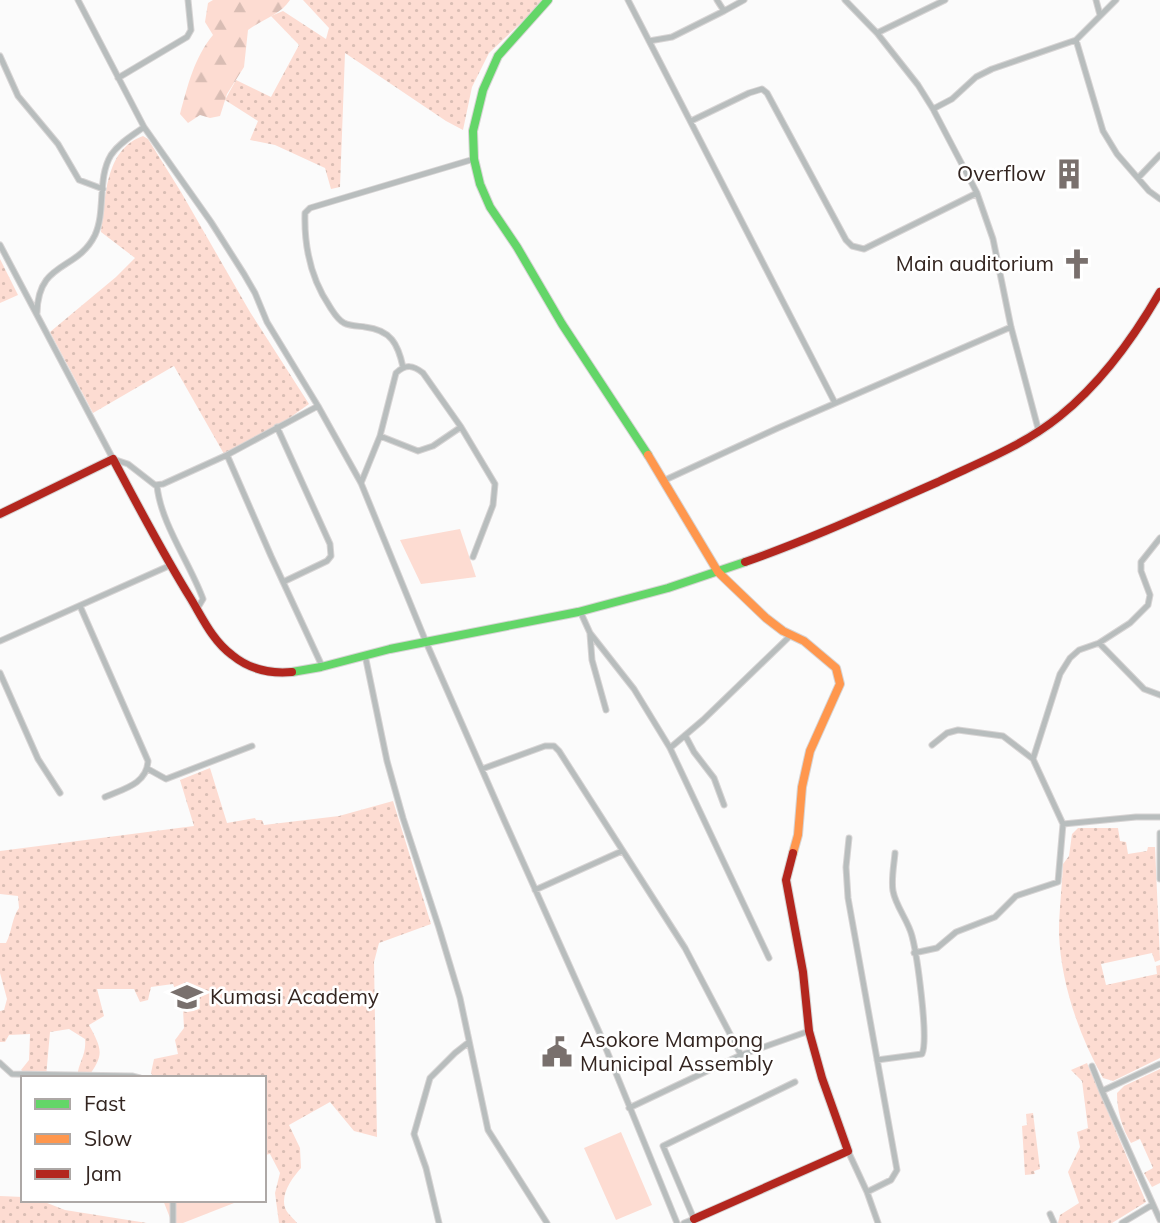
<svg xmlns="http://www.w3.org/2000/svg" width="1160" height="1223" font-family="Mulish,sans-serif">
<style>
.grass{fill:url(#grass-dots)}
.forest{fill:url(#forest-firs)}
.garden{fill:#fddcd2}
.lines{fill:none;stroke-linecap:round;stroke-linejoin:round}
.street-casing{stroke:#d7d4d4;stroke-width:7}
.fast-casing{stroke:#d7d4d4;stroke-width:10}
.slow-casing{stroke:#d7d4d4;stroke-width:10}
.jam-casing{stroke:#d7d4d4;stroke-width:10}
.street{stroke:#b8bdbd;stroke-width:5}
.fast{stroke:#63d668;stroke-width:8}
.slow{stroke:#ff974d;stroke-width:8}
.jam{stroke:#b3261e;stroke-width:8}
.labels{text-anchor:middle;stroke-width:5;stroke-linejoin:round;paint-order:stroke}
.poi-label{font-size:21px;fill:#332520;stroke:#fff;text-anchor:end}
</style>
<defs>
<pattern id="grass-dots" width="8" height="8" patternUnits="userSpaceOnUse" patternTransform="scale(1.75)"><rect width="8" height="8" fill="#fddcd2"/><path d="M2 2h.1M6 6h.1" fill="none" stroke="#d9bdb4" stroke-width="1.8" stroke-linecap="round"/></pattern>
<pattern id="forest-firs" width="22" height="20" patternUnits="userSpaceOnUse" patternTransform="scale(1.75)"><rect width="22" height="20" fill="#fddcd2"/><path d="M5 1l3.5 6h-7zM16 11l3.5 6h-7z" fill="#d9bdb4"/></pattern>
</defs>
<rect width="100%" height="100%" fill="#fbfbfb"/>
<path class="grass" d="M303,0H545L489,53L472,87L463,130L446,121L345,53L340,187L331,189L325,168L275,145L250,140L258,121L225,100L236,80L271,97L299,45L271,16L283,11L326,39L329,28Z
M143,136L148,139L181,192L250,312L309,404L288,419L224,454L174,366L93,413L50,332L116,277L135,258L101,232C106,198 104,150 143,136Z
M0,259L18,295L0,303Z
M210,768L227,823L255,818L256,820H262L264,825L339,816L393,801L431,924L379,943L374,962L377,1137L354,1131L330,1102L289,1125L300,1148L301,1168C292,1178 279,1196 286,1210C288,1214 294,1219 297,1223H279L275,1193L280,1173L270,1154L264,1155V1078H154L151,1073L154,1059L178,1054L175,1040L184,1028L183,1009L173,984L151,987L148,1000L140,1002L134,989H97L104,1016L89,1025C102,1049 105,1055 87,1078H78C76,1065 87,1057 85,1039L69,1029L50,1032L46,1077C35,1079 30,1076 21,1070L29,1060L30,1034L9,1035L5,1042H0V1011L4,1010L7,999L0,973V943H6C12,932 12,917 19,908L18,896L0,894V851L194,826L180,780Z
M1078,828H1118L1120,841L1126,842L1128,854L1147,851L1148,847H1155L1160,960L1155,962L1152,953L1101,964L1106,985L1157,974L1156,966L1160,965V1058L1113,1081L1103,1078C1079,1035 1061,984 1059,934C1059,911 1062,887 1063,864L1069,856L1072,834Z
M1087,1063L1146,1202L1112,1223H1058L1060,1215L1079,1203L1068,1172L1080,1147L1077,1132L1088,1128L1082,1081L1071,1070Z
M1160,1069V1183L1152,1187L1144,1173L1153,1168L1140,1139L1131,1143C1122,1128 1117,1111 1117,1093L1124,1086Z
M1033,1113L1040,1169L1034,1171L1035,1174L1025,1175L1022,1126L1027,1125L1026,1114Z
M0,1196L23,1197V1200L42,1201L65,1210L147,1223H0Z"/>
<path class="forest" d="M213,0H290C280,15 263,19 248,30L244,67L227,94L220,116L210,118L200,115L188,123L180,114C188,85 194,58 213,35L205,22L208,3Z"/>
<path class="garden" d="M460,529L476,577L421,584L400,540Z
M621,1132L652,1205L616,1220L584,1148Z
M163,1200H233L234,1203L183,1223H172Z"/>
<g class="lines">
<g class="street-casing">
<path id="street" d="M78,0L144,127L211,222L244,274L255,293L267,322L318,406L361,483L426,642L505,822L600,1034L677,1223
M628,0L835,403
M717,0L724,11L744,0
M845,0L877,33L918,85L933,109L977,193L993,239L1011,327L1039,432
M1096,0L1100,15
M877,33L945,0
M1076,40L1103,131L1117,154L1149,191L1160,199
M649,41L672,37L724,11
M0,56L18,96L58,144L79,180L103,189
M118,78L187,37L191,30L188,0
M933,109L952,99L976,77L992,69L1076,40L1116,0
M691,121L749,93L762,89L767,93L846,240L852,246L864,249L977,193
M1138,178L1160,155
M0,245L113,459L128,464L155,485L163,484L227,455L318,406
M37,313C38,260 77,272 95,235C106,211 97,178 111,155C119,143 133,135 144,127
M403,367C398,344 391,330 365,327C358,326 350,326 344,323C337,319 334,313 330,307C311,279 304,247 305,213L310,208L330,202L474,159
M277,427L330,544L331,556L327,561L283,582
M380,436L418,451L433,446L461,427
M227,455L271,556L322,666
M665,480L778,428L1011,327
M361,483L380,436L396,373C406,364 413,365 423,373L461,427L495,484L493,505L473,557
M157,486C161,524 190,563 203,599L197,609
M80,606L148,761C147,784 123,789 105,797
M580,611L590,633L634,689L670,748L769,958
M590,634L592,660L606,710
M0,641L171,565
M1099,643L1144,689L1160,695
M365,655L387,761L403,818L439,928L460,998L488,1130L547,1223
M0,673L38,759L60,793
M685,735L694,752L714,778L724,805
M670,748L703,720L791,635
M1033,759L1060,674L1070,658L1079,650L1099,643L1130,623L1148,605L1150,595L1141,571V562L1160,538
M148,769L166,779L252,746
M482,769L545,746H554L559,751L685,948L741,1055
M1063,824L1136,817H1160
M1160,833V879
M849,838L846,867L848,898L897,1170L891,1180L867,1192
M535,890L622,851
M914,953L937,948L956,932L995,917L1016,896L1058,882L1063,824L1033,759L1003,736L958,730L947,733L932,745
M877,1060L922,1054C929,1039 917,955 912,936C908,920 896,907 893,891C891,879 894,865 895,853
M0,1063L12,1074L132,1076L140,1078
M1160,1064L1102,1091L1160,1220
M1092,1066L1102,1091
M629,1108L741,1055L809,1031
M848,1151L867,1192L878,1223
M173,1200V1223
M1050,1214L1054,1223
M439,1223L426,1168L414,1134L430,1078L455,1053L469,1042
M684,1223L694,1219L663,1146L795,1082
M1122,1223L1152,1205"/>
</g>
<g class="fast-casing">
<path id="fast" d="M548,0L498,56L483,90L473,131L474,159L480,184L490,207L517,247L562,324L648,455
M292,672L321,667L390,649L578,612L668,588L745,562"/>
</g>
<g class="slow-casing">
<path id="slow" d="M648,455L718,572L766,618L783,631L804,641L836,668L840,684L810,751L802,787L798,835L793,853"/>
</g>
<g class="jam-casing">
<path id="jam" d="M0,514L113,459C138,506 163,554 191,599C203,619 213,641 232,655C249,669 270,674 292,672
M745,562C811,539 874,510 938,482C980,462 1023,446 1060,416C1102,382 1133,339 1160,292
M694,1219L848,1151L822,1078L809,1031L803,972L786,880L793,853"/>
</g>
<use href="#street" class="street"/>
<use href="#fast" class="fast"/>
<use href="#slow" class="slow"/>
<use href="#jam" class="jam"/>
</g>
<defs>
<g id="building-bare" transform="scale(2.415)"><path d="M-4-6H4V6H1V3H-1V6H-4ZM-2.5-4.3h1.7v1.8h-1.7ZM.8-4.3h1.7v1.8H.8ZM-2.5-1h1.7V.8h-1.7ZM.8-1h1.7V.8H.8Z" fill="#79706d" stroke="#fff" stroke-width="2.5" paint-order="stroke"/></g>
<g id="church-bare" transform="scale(2.415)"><path d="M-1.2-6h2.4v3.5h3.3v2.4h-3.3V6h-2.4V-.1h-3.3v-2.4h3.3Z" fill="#79706d" stroke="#fff" stroke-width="2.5" paint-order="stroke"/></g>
<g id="school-bare" transform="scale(2.415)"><path d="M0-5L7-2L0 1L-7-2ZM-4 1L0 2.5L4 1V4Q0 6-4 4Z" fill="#79706d" stroke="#fff" stroke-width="2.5" paint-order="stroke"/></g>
<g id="civic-bare" transform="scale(2.415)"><path d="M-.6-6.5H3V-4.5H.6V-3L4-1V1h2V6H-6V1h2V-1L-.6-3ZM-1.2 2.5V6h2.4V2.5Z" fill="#79706d" stroke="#fff" stroke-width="2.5" paint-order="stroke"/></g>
</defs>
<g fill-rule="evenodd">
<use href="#building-bare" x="1069" y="174"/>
<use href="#church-bare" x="1077" y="264"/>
<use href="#school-bare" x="187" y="997"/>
<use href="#civic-bare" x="557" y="1052"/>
</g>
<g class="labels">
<g class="poi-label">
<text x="1046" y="181">Overflow</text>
<text x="1054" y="271">Main auditorium</text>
<text x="210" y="1004" text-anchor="start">Kumasi Academy</text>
<text x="580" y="1047" text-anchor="start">Asokore Mampong<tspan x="580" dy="24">Municipal Assembly</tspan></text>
</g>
</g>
<rect x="21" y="1076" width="245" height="126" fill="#ffffff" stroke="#ada8a6" stroke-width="2"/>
<rect x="35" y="1099" width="35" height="10" fill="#63d668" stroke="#ada8a6" stroke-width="2"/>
<text x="84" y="1111" font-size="21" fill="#332520">Fast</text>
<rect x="35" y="1134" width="35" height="10" fill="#ff974d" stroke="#ada8a6" stroke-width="2"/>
<text x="84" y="1146" font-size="21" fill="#332520">Slow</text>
<rect x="35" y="1169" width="35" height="10" fill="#b3261e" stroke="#ada8a6" stroke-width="2"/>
<text x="84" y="1181" font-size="21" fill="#332520">Jam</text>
</svg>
